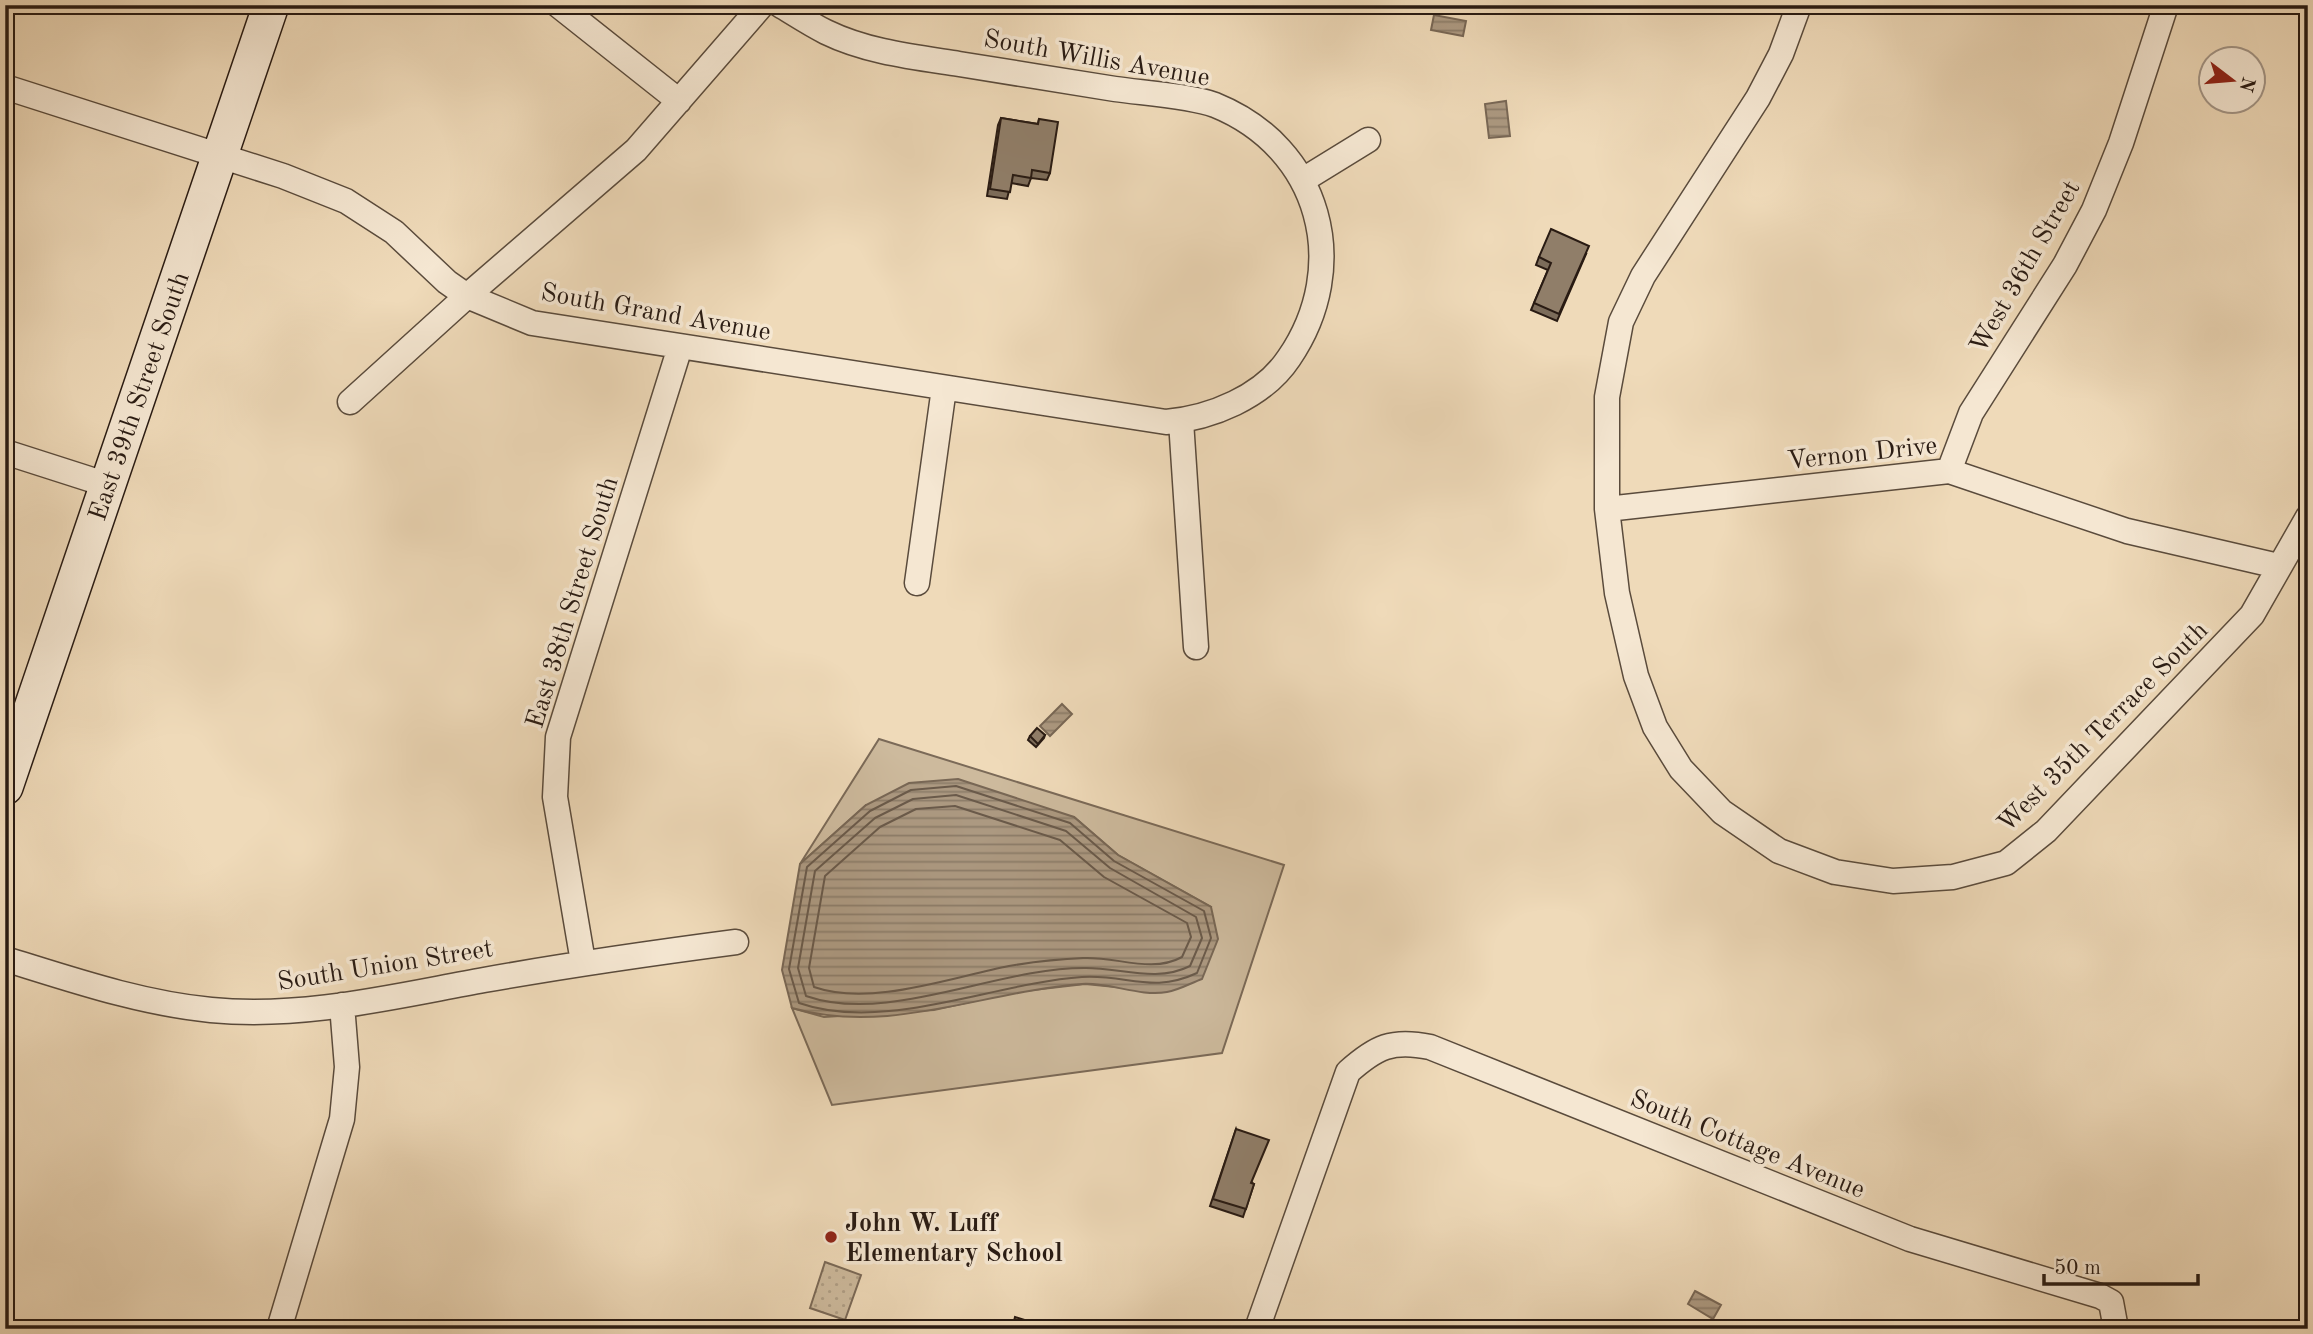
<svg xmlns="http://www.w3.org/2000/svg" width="2313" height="1334" font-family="'Old Standard TT',serif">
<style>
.grass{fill:#cdba9d;stroke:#7b6a58;stroke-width:2}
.park{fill:url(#park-dots);stroke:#7b6a58;stroke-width:2}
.water{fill:url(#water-rules);stroke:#786755;stroke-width:2}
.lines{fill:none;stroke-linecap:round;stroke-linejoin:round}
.shore{stroke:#6a5a4a;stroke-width:2}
.street-casing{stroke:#5a4b3c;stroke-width:27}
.secondary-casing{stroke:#291b13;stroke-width:38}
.street{stroke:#f5e7d2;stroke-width:24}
.secondary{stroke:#f5e7d2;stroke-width:35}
.wall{fill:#7c6c5a;stroke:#291b13;stroke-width:2}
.building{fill:#907e69;stroke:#291b13;stroke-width:2}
.poi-dot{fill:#8f2418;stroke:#f5e7d2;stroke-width:2.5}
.labels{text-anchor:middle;stroke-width:7;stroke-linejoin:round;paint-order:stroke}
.street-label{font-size:26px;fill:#291b13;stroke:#f5e7d2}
.poi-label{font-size:26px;font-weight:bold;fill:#291b13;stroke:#f5e7d2;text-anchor:start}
</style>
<defs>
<pattern id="park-dots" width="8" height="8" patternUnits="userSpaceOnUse" patternTransform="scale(1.75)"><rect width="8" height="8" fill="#cdba9d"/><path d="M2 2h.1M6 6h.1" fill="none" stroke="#b09f86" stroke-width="1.8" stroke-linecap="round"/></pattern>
<pattern id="water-rules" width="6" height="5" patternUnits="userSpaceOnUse" patternTransform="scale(1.75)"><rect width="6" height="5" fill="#ac9981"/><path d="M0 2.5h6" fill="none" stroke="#8c7c68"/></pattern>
</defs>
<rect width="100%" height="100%" fill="#efdab9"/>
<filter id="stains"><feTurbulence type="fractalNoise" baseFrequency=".00286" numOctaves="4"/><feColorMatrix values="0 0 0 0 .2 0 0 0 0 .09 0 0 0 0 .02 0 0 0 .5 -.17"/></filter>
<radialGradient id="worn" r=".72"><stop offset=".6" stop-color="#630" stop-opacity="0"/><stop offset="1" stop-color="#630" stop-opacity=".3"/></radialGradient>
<path class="grass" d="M879,739L1284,865L1222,1053L832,1105L792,1008L824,1017L934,1010L1015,992L1085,984L1166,992L1211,907L1118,855L1074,817L866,805L800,864Z"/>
<path class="park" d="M825,1262L861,1275L845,1320L810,1308Z"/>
<path class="water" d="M1434,15L1466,21L1463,36L1431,30Z
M1506,101L1510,136L1489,138L1485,104Z
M1062,704L1072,714L1050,736L1040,726Z
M958,779L1074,817L1118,855L1211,907L1218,939L1202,979C1191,983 1179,990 1167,992C1140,997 1109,982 1082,984C985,991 889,1036 792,1008L782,970L800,864L866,805L909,783Z
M1695,1291L1721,1305L1713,1319L1688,1304Z"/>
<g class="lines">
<path class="shore" d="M956,786L1070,823L1114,861L1204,911L1211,938L1197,973C1152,994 1127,974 1082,977C993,983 885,1033 799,1003L789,969L807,867L870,811L911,790Z
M956,795L1066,831L1110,868L1196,917L1202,938L1190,966C1156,983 1122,968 1086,968C998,967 889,1025 806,996L798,968L815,871L875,818L913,799Z
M955,806L1060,840L1104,877L1187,923L1191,937L1182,957C1151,974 1116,956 1083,958C1059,959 1033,962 1009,966C952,977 871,1007 814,987L809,968L825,876L880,827L916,809Z"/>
<g class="street-casing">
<path id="street" d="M558,5L679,101
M1799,5L1781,54L1758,98L1643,276L1621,322L1607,397V509L1617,593L1636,676L1655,727L1681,769L1722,812L1779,851L1835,872L1893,881L1953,877L2006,863L2046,831L2252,615L2308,517
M5,87L283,176L346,201L394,232L447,282L467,296L532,323L1166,422C1211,418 1263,397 1289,358C1352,266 1321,148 1215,105C1190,96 1143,93 1115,89C1063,81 1011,72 959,64C914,57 867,52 826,32C810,24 795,14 780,5
M1303,180L1368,140
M350,402L467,296L636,150L762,5
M1181,421L1196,647
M5,452L108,485
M1949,471L1971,413L2065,265L2094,210L2121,143L2166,5
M1607,509L1949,471L2127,531L2278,566
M917,583L944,388
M5,959C73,980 140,1003 211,1010C303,1019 395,996 484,980C568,965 652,953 736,942
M583,962L555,797L558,737L680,347
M279,1329L342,1119L347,1067L342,1005
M1257,1329L1348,1072C1376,1047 1392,1039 1430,1047L1910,1239L2100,1296L2111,1302L2116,1329"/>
</g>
<g class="secondary-casing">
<path id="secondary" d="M5,787L271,5"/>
</g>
<use href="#street" class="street"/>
<use href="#secondary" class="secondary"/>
</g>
<path class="wall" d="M1001,118L1038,124L1039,119L1050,173L1047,180L1031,178L1028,186L1011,183L1007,199L987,196L998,125Z
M1586,254L1557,321L1531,310L1548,270L1536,265L1539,257Z
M1045,735L1044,738L1036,747L1028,740L1030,736Z
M1236,1129L1252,1183L1254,1184L1243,1217L1210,1206Z"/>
<path class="building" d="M1001,118L1038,124L1039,119L1058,122L1050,173L1032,170L1031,178L1013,175L1010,192L990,189Z
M1551,229L1589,246L1559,314L1534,303L1551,263L1539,257Z
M1037,728L1045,735L1038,744L1030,736Z
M1236,1129L1269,1140L1251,1183L1254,1184L1246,1209L1213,1199Z
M1015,1317L1044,1326V1329H1012Z"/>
<circle class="poi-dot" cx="831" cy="1237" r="7"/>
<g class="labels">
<g class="street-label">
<text transform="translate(1097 57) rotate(10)" y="9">South Willis Avenue</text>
<text transform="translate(2024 266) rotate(-60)" y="9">West 36th Street</text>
<text transform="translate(656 311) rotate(10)" y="9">South Grand Avenue</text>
<text transform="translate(138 396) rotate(-71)" y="9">East 39th Street South</text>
<text transform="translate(1862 452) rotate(-6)" y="9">Vernon Drive</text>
<text transform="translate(571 602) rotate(-73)" y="9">East 38th Street South</text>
<text transform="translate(2102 726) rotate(-45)" y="9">West 35th Terrace South</text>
<text transform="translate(385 964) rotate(-9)" y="9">South Union Street</text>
<text transform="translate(1748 1143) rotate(22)" y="9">South Cottage Avenue</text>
</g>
<g class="poi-label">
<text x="845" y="1231">John W. Luff<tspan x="845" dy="30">Elementary School</tspan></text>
</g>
</g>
<rect width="2313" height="1334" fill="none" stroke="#efdab9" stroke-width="28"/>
<rect x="7" y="7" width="2299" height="1320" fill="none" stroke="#291b13" stroke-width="3.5"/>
<rect x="14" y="14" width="2285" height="1306" fill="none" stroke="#291b13" stroke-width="2"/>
<g transform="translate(2232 80) rotate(106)"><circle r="33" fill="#f5e7d2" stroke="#a39586" stroke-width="2"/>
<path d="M0-5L12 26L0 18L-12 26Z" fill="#8f2418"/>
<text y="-10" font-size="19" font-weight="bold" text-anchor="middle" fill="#291b13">N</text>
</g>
<path d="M2044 1274v10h154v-10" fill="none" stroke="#291b13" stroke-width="3.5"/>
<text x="2054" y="1274" font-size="21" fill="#291b13" stroke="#f5e7d2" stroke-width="5" paint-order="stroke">50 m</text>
<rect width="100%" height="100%" filter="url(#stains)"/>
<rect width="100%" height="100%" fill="url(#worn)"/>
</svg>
